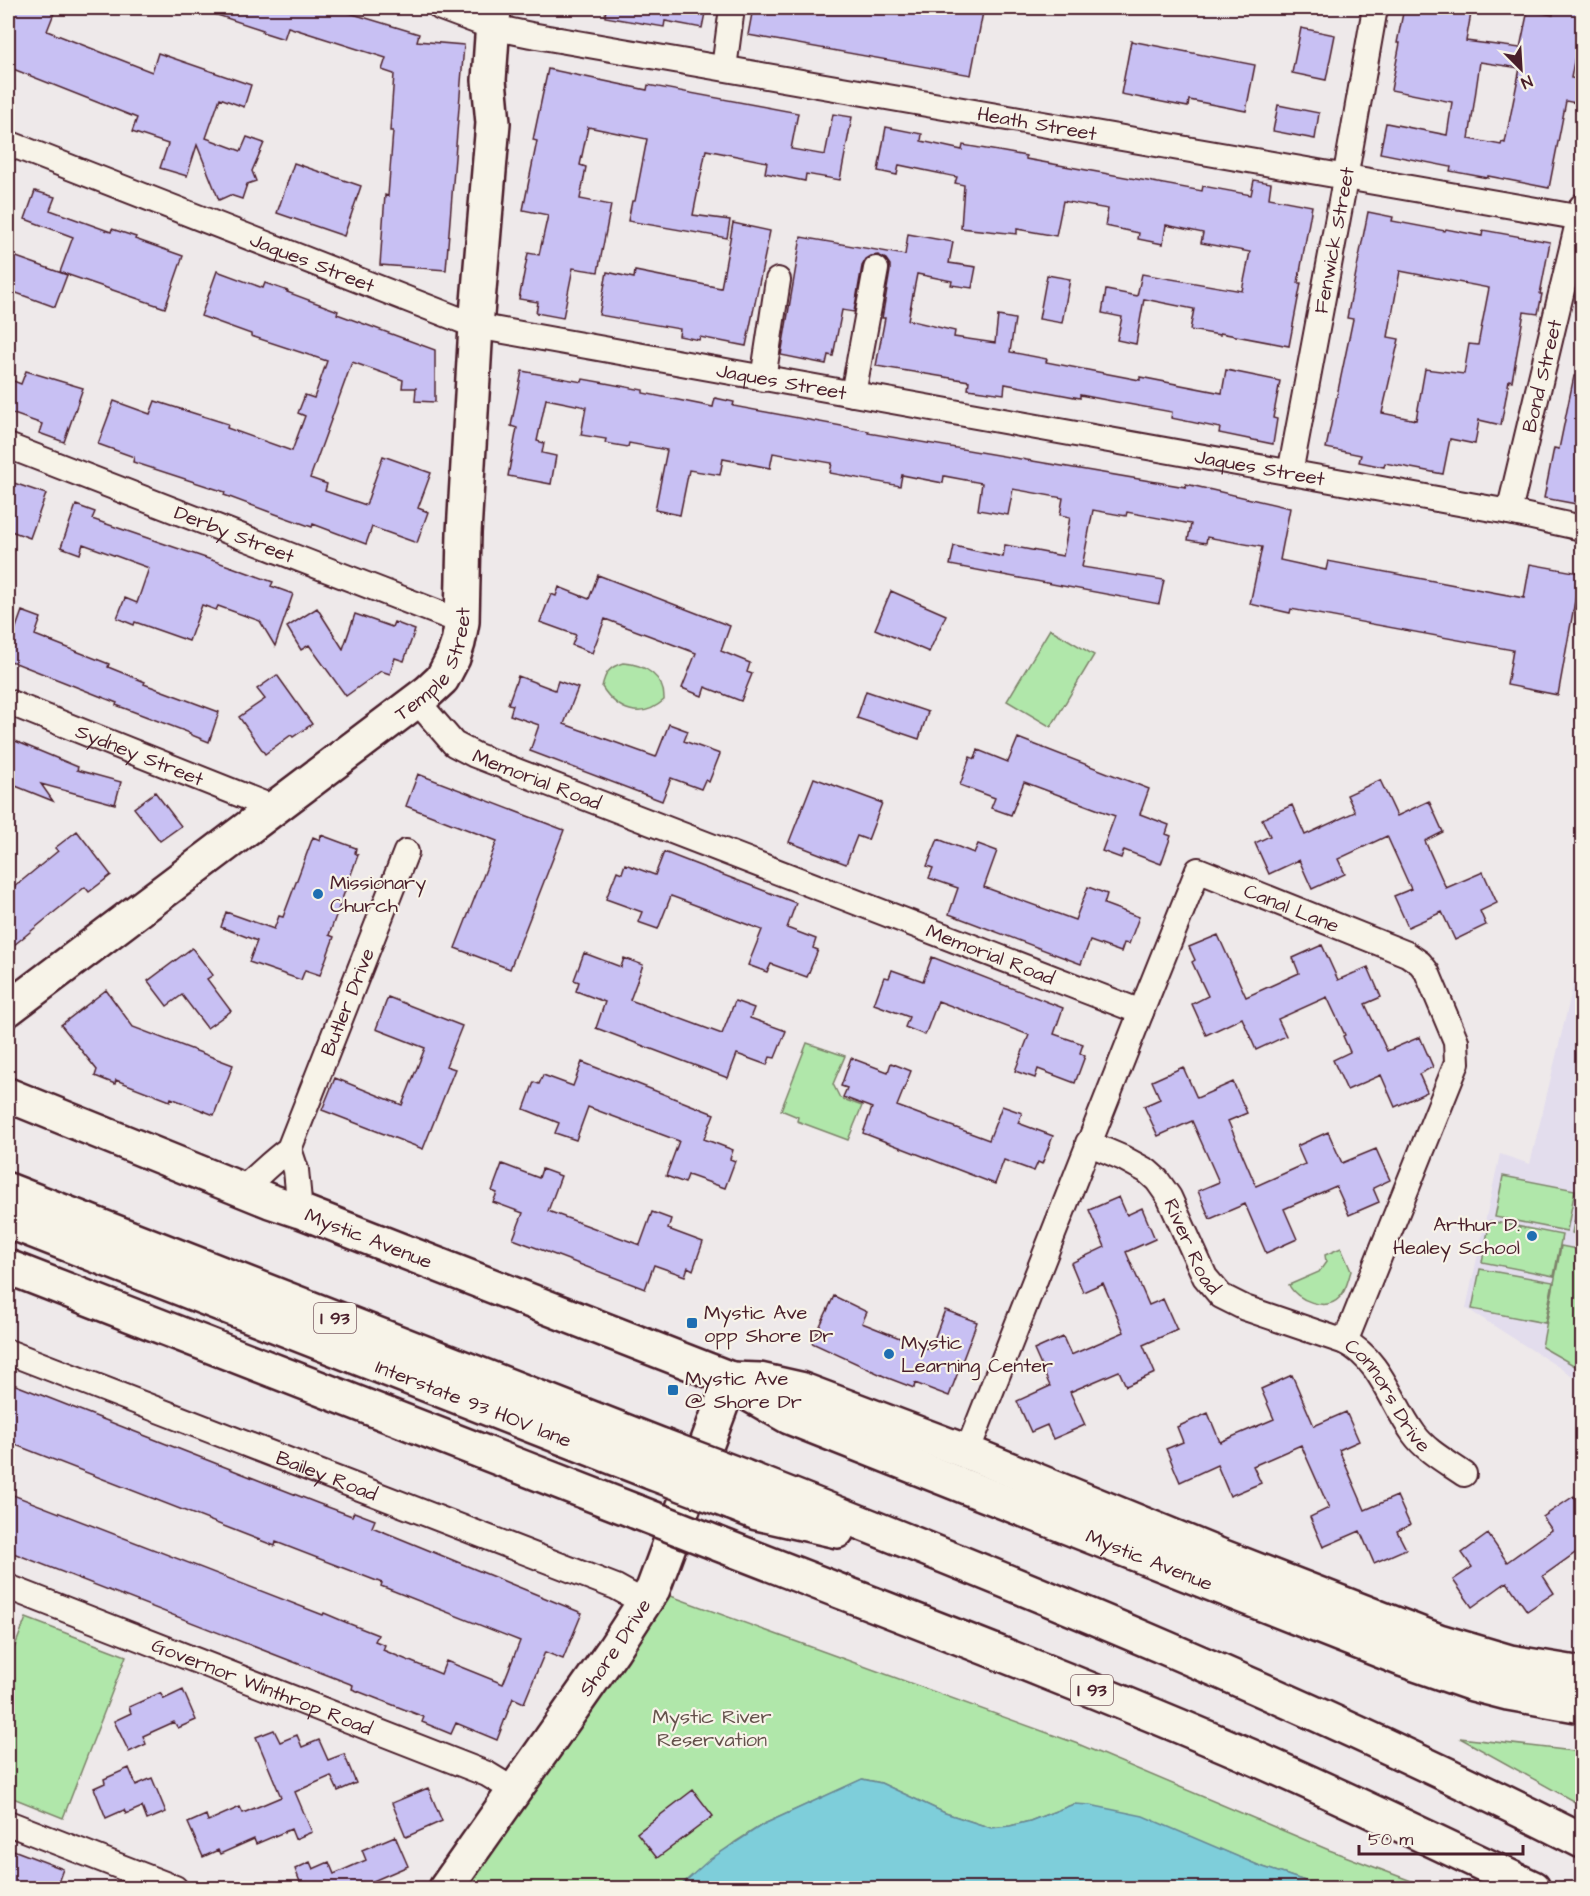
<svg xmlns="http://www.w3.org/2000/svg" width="1590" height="1896" font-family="'Architects Daughter',sans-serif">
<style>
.built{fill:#e3dded}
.green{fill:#b0e7aa;stroke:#7d836a;stroke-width:1.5}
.water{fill:#7eceda;stroke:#698894;stroke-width:1.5}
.building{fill:#c8c0f3;stroke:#4a1f2b;stroke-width:1.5;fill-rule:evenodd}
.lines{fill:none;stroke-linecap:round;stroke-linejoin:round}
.street-casing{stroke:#4a1f2b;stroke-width:28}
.secondary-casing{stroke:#4a1f2b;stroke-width:38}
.highway-casing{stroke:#4a1f2b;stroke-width:38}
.street{stroke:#f7f3e8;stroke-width:24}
.secondary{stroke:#f7f3e8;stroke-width:33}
.highway{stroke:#f7f3e8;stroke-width:33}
.highway-bridge-casing{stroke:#4a1f2b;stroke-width:38;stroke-linecap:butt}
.highway-bridge{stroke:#f7f3e8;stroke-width:33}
.poi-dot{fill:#1f6fb2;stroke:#f7f3e8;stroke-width:2}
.labels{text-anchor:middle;stroke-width:4.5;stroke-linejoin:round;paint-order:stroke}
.shield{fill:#f7f3e8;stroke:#7e5f64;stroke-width:1.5}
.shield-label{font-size:18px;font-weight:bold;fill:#4a1f2b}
.street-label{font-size:20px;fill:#4a1f2b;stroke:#f7f3e8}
.poi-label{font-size:20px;fill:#4a1f2b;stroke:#f7f3e8;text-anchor:start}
.park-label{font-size:20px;fill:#64514b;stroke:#f7f3e8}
</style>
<rect width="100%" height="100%" fill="#eee9ea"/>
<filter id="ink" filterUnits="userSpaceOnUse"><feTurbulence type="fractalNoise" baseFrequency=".0167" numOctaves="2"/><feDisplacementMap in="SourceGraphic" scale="12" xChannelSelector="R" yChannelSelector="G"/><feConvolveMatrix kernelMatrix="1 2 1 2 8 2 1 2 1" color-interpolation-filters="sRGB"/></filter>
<g filter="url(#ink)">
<path class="built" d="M1582,949V1382L1466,1308L1500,1154L1530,1164Z"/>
<path class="green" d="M1050,629L1094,655L1051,727L1007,701Z
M623,663C645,664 665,677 664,700C641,721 617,710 602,687C605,673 609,667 623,663Z
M807,1043L845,1056L833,1084L840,1098L862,1106L848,1140L797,1121L798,1117L781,1110Z
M1503,1176L1575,1190L1567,1231L1495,1217Z
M1580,1192H1582V1235L1572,1233Z
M1490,1221L1562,1235L1554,1276L1482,1262Z
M1561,1246L1582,1250V1370L1542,1347Z
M1341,1248L1351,1271C1348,1280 1346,1292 1339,1298C1326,1312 1296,1300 1289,1285L1319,1272L1326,1262L1325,1255Z
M1480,1269L1553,1282L1545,1323L1472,1309Z
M668,1595L1078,1744L1329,1850L1430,1888H1326L1260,1866L1209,1845L1074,1804L1030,1821L1010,1826L991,1828L945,1813L881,1783L863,1779L762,1825L735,1842L678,1888H464L659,1612Z
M26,1618L126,1656L63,1818L8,1796V1664Z
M1460,1738L1582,1752V1806Z"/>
<path class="water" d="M862,1779L881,1783L945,1813L991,1828L1010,1826L1030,1821L1074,1804L1090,1805L1143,1816L1260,1866L1326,1888H678L709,1860L762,1825Z"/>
<path class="building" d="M14,8H56L47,31L152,72L158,53L251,85L244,107L220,98L206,138L241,151L247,137L264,143L252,171L256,181L247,184L242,199L230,195L219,200L197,145L187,176L160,168L168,144L132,132L137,118L8,67V25Z
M205,8H333L419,34L417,41L464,45L446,270L380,265L385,195L388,196L393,131H390L394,74L382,70L386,58L288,27L284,39L262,32L263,30L205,11Z
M606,8H706L702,28L665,21L664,27L605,17Z
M753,8H958L983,12L971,75L748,35Z
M1404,8H1472L1466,41L1520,48L1528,10L1553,15L1554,8H1582V18L1571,78L1582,80V104L1566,101L1549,188L1488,176V178L1450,171L1451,167L1380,153L1386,123L1447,135L1452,102L1391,90L1400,43H1397ZM1480,62L1520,68L1505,143L1502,142L1501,145L1469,139Z
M1301,28L1335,35L1326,80L1292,73Z
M1131,41L1255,65L1246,111L1189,100L1188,107L1121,94Z
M548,69L647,90L648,85L798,113L791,149L825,155L833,114L852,117L840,180L806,174L805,181L765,173L767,162L706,150L693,215L730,220L727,238L628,221L632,201H635L647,139L588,127L580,165L586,167L580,199L611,205L598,272L573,268L563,318L536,313L538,302L519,299L528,253L539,255L548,215L523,210L537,141L533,140Z
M1278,105L1319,113L1315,139L1273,131Z
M886,127L922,134L921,141L962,150L963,145L1004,152L1026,156V159L1202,191L1203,186L1251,195L1254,180L1271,183L1269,198L1312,206L1298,283H1301L1289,346L1220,333V335L1190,330L1194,309L1144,299L1136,344L1117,340L1122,317L1102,313L1106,290L1137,296L1142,274L1242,291L1250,252L1201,243L1203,233L1166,225L1163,244L1138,239L1139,233L1105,226L1108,209L1063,201L1056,236L1017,229V234L961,228L964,185L955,183L957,177L899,165L897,175L878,171Z
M294,163L361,186L344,236L277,213Z
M35,191L55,197L50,210L111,232L112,229L136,237L135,239L183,256L165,308L60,272L73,237L25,219Z
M1368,212L1393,217L1392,221L1445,231L1446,229L1482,236L1483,230L1550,242L1540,294H1542L1538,314L1524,312L1512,381L1509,380L1501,425L1479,420L1475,444L1450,439L1443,474L1385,463L1384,467L1359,462L1361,455L1326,448L1353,319L1347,318ZM1400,271L1489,288L1478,345L1469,344L1464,374L1425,369L1416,420L1382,413L1399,339L1388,337Z
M733,223L770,231L746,346L700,337L699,340L679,336L680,329L599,315L607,272L634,278L635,271L721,288Z
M908,234L953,242L949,263L976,267L972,288L951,285L952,281L917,274L908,320L955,331L954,337L995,343L998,316L1015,319L1010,352L1047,359L1046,362L1140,380V377L1222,393L1226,370L1280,381L1273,418L1277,419L1273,444L1219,433L1220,428L1171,418L1172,412L1117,402L1080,395V398L1005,384L1004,394L968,389L969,381L876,366L885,318H882L890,271V265L886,259L878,255L871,256L866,259L862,266L854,312L842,310L833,356L828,355L826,364L781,355L801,237L905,255Z
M8,254L67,275L55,307L8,290Z
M217,271L263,288L265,283L288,291L287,292L338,311L337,314L435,350V402L415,401L416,388H402L403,380L352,362L310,478L327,484L325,491L366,505L383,456L431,473L418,508L428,512L417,543L372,527L366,544L313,524L312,527L267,511L224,495L225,492L133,462L134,457L98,444L114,401L150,414L155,401L228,424L227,428L292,451L305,416L298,413L305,395L314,398L327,361L251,336V334L201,316Z
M1047,275L1070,279L1062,323L1039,319Z
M26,371L83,388L64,442L39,433L42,424L8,412V392L11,380L21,384Z
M522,371L582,382L583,379L605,383L643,390V393L713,407L715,398L734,402L733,406L869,431L868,433L1186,487V484L1290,508L1280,560L1326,570L1328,561L1524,598L1530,564L1580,573L1558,695L1507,685L1513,650L1291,609L1290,613L1250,604L1262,547L1207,537L1206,543L1188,540L1191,524L1127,512L1126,516L1093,510L1082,567L1164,580L1159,604L950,565L954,546L1003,557L1005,545L1063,556L1070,517L1060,515L1063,498L1013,489L1008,515L978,510L982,483L944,476L943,483L902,475L900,486L830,473L832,463L773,453L770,468L723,459L720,475L689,470L680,515L655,510L667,450L629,443L628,447L605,443L606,439L581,435L586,407L546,399L537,441L544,443L542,453L556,456L551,484L508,476L517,428L511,426Z
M1574,376H1582V505L1544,498L1554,448L1559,449Z
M8,481L46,494L30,538L8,530Z
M76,505L95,512L92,519L232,567L273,582L271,586L293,594L275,646L260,621L218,606L216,610L202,605L189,641L135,622L134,625L117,618L125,598L137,603L149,568L83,544L80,554L61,547Z
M598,575L730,626L721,651L750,663L747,672L752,674L741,701L705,687L702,696L682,688L696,653L605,619L592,653L572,645L576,635L540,622L551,594L556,596L559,587L589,599Z
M891,591L946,615L929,652L875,629Z
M317,608L343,649L355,614L392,627L394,622L415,630L404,661L395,658L390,674L381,671L346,696L309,645L301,650L287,627Z
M22,611L41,618L35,635L109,664L108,667L145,682L144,684L219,712L209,742L189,734L190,733L116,705L117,703L8,660V650Z
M277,675L312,724L293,737L291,735L265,754L239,717L265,699L257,689Z
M518,676L555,690L558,681L578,688L564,724L656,757L669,724L688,731L684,741L720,754L709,782L705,780L701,789L671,778L662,801L530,751L539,725L510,715L513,705L508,704Z
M866,691L928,712L919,739L857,718Z
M8,738L78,767L77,770L121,782L115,804L41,784L53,801L8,783Z
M1018,738L1149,789L1140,814L1169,825L1166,834L1171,836L1161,864L1124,850L1121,858L1102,851L1115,816L1024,782L1011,815L991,808L995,798L960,785L970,757L975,759L978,750L1008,762Z
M418,774L564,830L510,969L455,948L497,841L406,806Z
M814,778L882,803L868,840L857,836L846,864L789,842Z
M1380,780L1397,816L1429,801L1443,832L1425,841L1446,888L1483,872L1497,903L1480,911L1486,925L1455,940L1442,912L1408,927L1394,896L1411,889L1387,836L1338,859L1345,874L1312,889L1299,860L1269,874L1255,843L1270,836L1262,819L1292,805L1305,835L1355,812L1347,795Z
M155,792L181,826L160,841L134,808Z
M77,831L111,875L89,892L85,887L8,950V892L58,851L55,848Z
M321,835L356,848L355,853L358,855L329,935L334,937L320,975L305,970L301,980L249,962L257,941L221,927L226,912L274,929L279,916L283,917L313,837L320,840Z
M938,839L974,853L978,844L997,851L984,887L1075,920L1088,887L1107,894L1104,904L1139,917L1129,944L1124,943L1121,952L1090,941L1081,964L949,914L958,888L929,878L933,868L927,866Z
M664,852L796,903L787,928L816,939L813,948L818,950L807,977L771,964L767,972L748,965L762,930L671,896L658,929L638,922L642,912L606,899L617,871L622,873L625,864L655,875Z
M1218,935L1246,997L1299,973L1293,958L1322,945L1338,980L1368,967L1381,997L1365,1004L1387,1051L1420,1037L1433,1067L1419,1074L1427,1092L1395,1107L1381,1075L1347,1090L1333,1060L1350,1052L1343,1036L1345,1035L1327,997L1278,1019L1286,1036L1256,1050L1242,1018L1206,1035L1192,1004L1208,996L1192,962L1195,960L1189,947Z
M192,948L213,975L207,979L231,1011L207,1028L182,995L167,1006L148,981Z
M584,953L621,967L624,958L643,965L630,1000L722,1034L735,1001L754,1008L750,1018L786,1031L775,1058L770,1057L767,1065L737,1054L728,1078L596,1028L605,1002L576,991L579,982L574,980Z
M932,957L1063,1008L1054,1034L1083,1044L1080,1053L1085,1056L1075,1083L1038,1069L1035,1078L1015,1071L1029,1035L938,1001L925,1035L905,1027L909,1017L874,1004L884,977L889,978L892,970L923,981Z
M106,990L133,1027L233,1065L214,1115L171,1098L170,1101L116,1080L115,1084L95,1076L97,1070L61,1025Z
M388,997L462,1026L446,1066L455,1069L423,1149L322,1110L335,1078L402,1105L425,1048L376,1029Z
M851,1058L888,1072L891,1063L911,1071L897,1106L989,1140L1002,1106L1022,1113L1018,1123L1053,1136L1042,1164L1038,1162L1034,1171L1004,1160L995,1184L863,1133L872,1108L843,1097L847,1088L841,1086Z
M582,1062L714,1114L704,1139L733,1150L730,1159L735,1161L725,1188L688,1175L685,1183L666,1176L679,1141L588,1107L576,1140L555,1133L559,1123L524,1109L534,1082L539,1084L543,1075L573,1086Z
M1183,1067L1197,1098L1233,1082L1247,1113L1228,1121L1256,1186L1305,1164L1297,1146L1328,1132L1342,1163L1376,1149L1390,1180L1373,1188L1379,1202L1349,1215L1336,1186L1284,1209L1297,1239L1266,1253L1245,1204L1210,1219L1198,1191L1219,1182L1192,1121L1158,1136L1144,1106L1160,1099L1152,1081Z
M502,1164L539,1178L542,1169L561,1176L548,1211L640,1245L652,1212L671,1219L668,1229L703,1242L693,1270L688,1267L685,1276L654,1265L645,1289L513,1239L523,1213L493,1202L497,1193L492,1191Z
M1119,1197L1127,1215L1142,1208L1155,1239L1126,1252L1149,1305L1163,1299L1177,1330L1143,1345L1155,1373L1126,1386L1119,1371L1070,1392L1085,1425L1053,1439L1047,1425L1031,1432L1017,1401L1050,1386L1034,1350L1063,1337L1071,1355L1124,1332L1103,1283L1083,1292L1071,1263L1105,1247L1089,1210Z
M834,1296L867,1312L862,1323L930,1350L945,1310L977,1322L949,1396L915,1383L914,1388L888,1378L812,1343Z
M1292,1375L1314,1426L1346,1412L1359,1441L1339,1450L1365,1510L1397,1496L1410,1525L1397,1531L1406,1549L1374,1563L1360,1531L1323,1547L1310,1517L1329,1508L1301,1445L1253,1466L1261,1483L1230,1496L1217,1465L1180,1482L1166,1449L1183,1442L1177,1427L1208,1413L1220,1442L1274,1419L1261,1389Z
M8,1382L317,1503L352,1516L354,1512L375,1520L372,1527L582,1613L563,1659L545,1652L524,1703L513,1698L497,1740L456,1723L451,1734L422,1722L424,1717L352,1689L353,1685L8,1551V1493L323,1615L324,1613L350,1624L378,1635L375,1641L385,1645L383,1650L441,1674L446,1661L503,1684L520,1641L381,1586L382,1583L276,1542L275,1546L8,1442Z
M1574,1496L1582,1509V1548L1543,1576L1554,1593L1527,1611L1507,1582L1472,1607L1453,1580L1472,1567L1462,1553L1488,1534L1507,1562L1552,1530L1543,1517Z
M183,1690L196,1720L178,1728L174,1722L143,1736L146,1744L129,1752L114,1721L131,1713L129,1707L160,1693L164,1699Z
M274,1730L280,1742L297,1735L302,1747L319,1740L328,1760L344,1754L356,1783L338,1791L331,1776L295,1792L312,1832L295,1839L291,1829L256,1844L254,1839L220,1854L218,1850L203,1857L188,1823L206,1815L208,1821L240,1807L243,1813L281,1797L256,1737Z
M129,1768L136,1785L152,1778L166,1812L147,1820L142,1807L126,1814L124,1810L106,1818L94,1788L105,1783L104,1779Z
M428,1788L442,1821L406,1837L392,1803Z
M693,1790L713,1816L657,1858L637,1833Z
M395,1836L408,1866L357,1888H299L302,1887L295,1869L310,1862L313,1869L329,1862L334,1874L366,1860L362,1850Z
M8,1848L63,1869L56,1888H8Z"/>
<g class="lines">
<g class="street-casing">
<g id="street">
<path id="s1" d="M441,8L492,27L531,35L1582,218"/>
<path d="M724,68L732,8"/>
<path id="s2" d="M8,143L476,326L1509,512L1582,528"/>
<path d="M763,379L778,280"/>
<path d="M853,394L876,269"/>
<path id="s3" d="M8,446L462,622"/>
<path id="s4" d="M1290,473L1342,196L1375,8"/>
<path id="s5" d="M1509,512L1582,206"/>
<path id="s6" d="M417,701L454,744L475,755L1141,1012L967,1452"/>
<path id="s7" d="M8,702L274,808"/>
<path id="s8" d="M1141,1012L1198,870L1407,954L1420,963L1427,972L1456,1041L1457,1063L1345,1342"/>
<path id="s9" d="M1088,1143L1123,1158L1147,1171L1157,1180L1169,1197L1205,1277L1221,1296L1245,1308L1345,1342C1381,1360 1391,1403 1414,1434C1426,1451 1447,1462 1464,1474"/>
<path d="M289,1149L296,1170L300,1211"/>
<path id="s10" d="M242,1189C258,1176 272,1161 289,1149L406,852"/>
<path id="s11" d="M8,1352L616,1587L645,1603"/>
<path id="s12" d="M8,1587L487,1774L515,1791"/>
<path d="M8,1823L175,1888"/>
</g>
</g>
<g class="secondary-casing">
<g id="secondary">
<path id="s13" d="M8,1009L428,692L442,679L453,658L458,643L462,622L464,533L476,326L493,123L489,80L494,8"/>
<path id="s14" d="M8,1095L270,1201L300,1211L731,1379L752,1396L789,1417L1404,1660L1473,1684L1508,1693L1582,1706"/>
<path d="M731,1379L760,1380L800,1389L967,1452L1221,1556L1439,1641L1510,1662L1582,1674"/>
<path id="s15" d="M446,1888L614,1649L653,1589L731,1379"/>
</g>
</g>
<g class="highway-casing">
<g id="highway">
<path d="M8,1190L663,1446"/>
<path id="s16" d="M8,1221L653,1473"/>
<path d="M8,1267L637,1512"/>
<path d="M742,1476C1027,1587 1310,1703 1582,1841"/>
<path d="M732,1503L757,1513L837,1531"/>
<path d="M716,1543C895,1613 1074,1680 1250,1756C1346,1798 1439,1843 1533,1888"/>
</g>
</g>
<use href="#street" class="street"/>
<use href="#secondary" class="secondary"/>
<use href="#highway" class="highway"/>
<g class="highway-bridge-casing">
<path id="highway-bridge" d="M663,1446L742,1476
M653,1473L732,1503
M637,1512L716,1543"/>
</g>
<use href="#highway-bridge" class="highway-bridge"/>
</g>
</g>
<g class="poi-dot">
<circle cx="318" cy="894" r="6"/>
<circle cx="1532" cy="1236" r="6"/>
<rect x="686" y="1317" width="12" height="12" rx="3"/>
<circle cx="889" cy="1354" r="6"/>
<rect x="667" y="1384" width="12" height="12" rx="3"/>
</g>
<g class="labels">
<g class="shield">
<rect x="314" y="1303" width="42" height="30" rx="4.5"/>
<rect x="1071" y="1675" width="42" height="30" rx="4.5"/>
</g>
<g class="shield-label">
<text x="335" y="1324">I 93</text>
<text x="1092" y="1696">I 93</text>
</g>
<g class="street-label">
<text dy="7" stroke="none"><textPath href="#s1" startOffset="608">Heath Street</textPath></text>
<text dy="7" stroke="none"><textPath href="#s4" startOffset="237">Fenwick Street</textPath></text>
<text dy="7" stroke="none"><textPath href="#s2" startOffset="327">Jaques Street</textPath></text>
<text dy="7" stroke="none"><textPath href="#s5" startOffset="140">Bond Street</textPath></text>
<text dy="7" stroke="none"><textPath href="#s2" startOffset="813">Jaques Street</textPath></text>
<text dy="7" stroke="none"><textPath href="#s2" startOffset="1299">Jaques Street</textPath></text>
<text dy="7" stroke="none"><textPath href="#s3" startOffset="243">Derby Street</textPath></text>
<text dy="7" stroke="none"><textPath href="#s13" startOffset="554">Temple Street</textPath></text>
<text dy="7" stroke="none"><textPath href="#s7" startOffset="142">Sydney Street</textPath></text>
<text dy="7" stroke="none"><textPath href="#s6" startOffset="147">Memorial Road</textPath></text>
<text dy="7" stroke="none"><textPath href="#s8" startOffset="254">Canal Lane</textPath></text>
<text dy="7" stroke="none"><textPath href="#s6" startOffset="633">Memorial Road</textPath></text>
<text dy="7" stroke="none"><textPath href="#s10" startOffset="220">Butler Drive</textPath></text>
<text dy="7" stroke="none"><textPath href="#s14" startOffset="388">Mystic Avenue</textPath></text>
<text dy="7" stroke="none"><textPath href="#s9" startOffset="154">River Road</textPath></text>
<text dy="7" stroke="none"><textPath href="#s9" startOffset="414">Connors Drive</textPath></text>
<text dy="7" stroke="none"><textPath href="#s16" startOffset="500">Interstate 93 HOV lane</textPath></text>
<text dy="7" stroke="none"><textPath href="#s11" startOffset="342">Bailey Road</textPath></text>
<text dy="7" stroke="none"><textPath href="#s14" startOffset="1234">Mystic Avenue</textPath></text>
<text dy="7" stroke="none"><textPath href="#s15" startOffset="294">Shore Drive</textPath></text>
<text dy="7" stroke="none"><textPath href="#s12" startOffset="273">Governor Winthrop Road</textPath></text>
</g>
<g class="poi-label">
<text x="330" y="889">Missionary<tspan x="330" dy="23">Church</tspan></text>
<text x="1520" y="1231" text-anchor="end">Arthur D.<tspan x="1520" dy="23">Healey School</tspan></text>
<text x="704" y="1319">Mystic Ave<tspan x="704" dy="23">opp Shore Dr</tspan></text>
<text x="901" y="1349">Mystic<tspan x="901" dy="23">Learning Center</tspan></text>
<text x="685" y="1385">Mystic Ave<tspan x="685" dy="23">@ Shore Dr</tspan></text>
</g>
<g class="park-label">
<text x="712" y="1723">Mystic River<tspan x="712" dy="23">Reservation</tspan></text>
</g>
</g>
<rect width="1590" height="1896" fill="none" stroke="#f7f3e8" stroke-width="30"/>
<rect x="15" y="15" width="1560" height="1866" fill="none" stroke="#4a1f2b" stroke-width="2" filter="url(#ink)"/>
<g transform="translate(1521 69) rotate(156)" stroke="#f7f3e8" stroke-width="4.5" paint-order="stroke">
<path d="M0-4.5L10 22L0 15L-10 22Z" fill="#4a1f2b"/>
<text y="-9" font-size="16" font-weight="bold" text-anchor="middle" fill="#4a1f2b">N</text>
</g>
<path d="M1359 1845v9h164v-9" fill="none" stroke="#4a1f2b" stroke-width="3"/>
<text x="1368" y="1845" font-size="18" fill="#4a1f2b" stroke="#f7f3e8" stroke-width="4.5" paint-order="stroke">50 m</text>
</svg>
